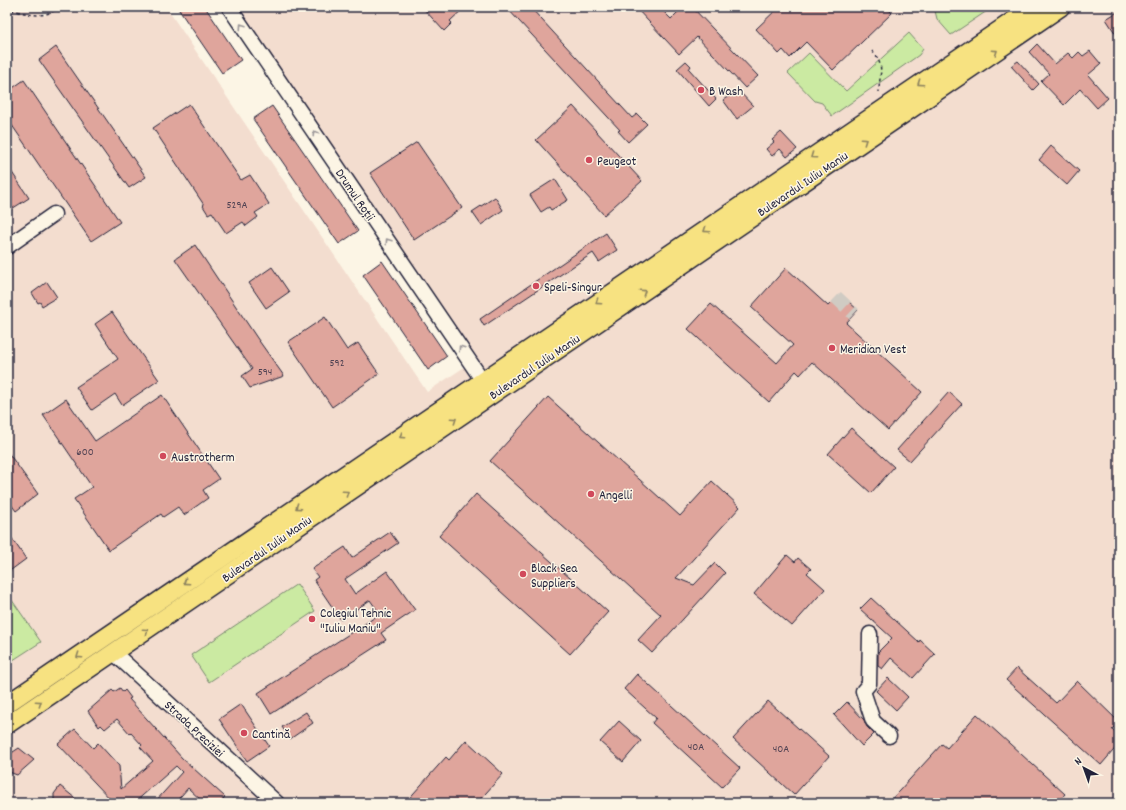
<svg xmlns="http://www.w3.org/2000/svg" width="1126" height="810" font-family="Dekko,sans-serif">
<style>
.built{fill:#f3ddcf}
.green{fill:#cbeaa2;stroke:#76866e}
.building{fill:#dfa59c;stroke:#22223b}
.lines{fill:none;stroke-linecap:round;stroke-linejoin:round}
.minor-tunnel{stroke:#d0cbc3;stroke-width:14;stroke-dasharray:14 7;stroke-linecap:butt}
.minor-casing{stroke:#22223b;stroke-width:17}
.major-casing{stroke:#22223b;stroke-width:20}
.path{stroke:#22223b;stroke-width:1.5;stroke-dasharray:3 3;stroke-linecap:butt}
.minor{stroke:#fcf5e5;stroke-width:14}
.major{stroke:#f7e281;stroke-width:17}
.oneway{stroke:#9a9698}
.oneway2{stroke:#8c825e}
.poi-dot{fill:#d1495b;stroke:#fcf5e5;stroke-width:1.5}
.labels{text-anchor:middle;stroke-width:3;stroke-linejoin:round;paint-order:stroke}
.number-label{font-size:11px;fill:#514353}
.poi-label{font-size:13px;fill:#22223b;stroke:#fcf5e5;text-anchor:start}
.street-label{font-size:13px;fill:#22223b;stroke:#fcf5e5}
</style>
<rect width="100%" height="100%" fill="#fcf5e5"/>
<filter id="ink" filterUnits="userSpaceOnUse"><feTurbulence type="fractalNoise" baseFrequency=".025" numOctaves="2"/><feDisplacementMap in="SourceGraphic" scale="8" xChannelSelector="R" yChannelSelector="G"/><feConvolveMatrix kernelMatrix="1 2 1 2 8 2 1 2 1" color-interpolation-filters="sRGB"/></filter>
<g filter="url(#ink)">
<path class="built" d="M7,7H38L44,16L53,7H166L427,392L466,366L220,7H1119V803H7V664L41,642L7,593Z"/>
<path class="green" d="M934,7H993L951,35L937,19Z
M909,33L923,49L919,55L832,116L822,103L815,101L788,73L809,53L846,91Z
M297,584L315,611L209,682L191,655Z
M7,593L41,642L7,664Z"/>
<path class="building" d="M177,7H205L241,60L222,73Z
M422,7H465L450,21L452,23L444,31Z
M506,7H530L632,118L637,114L647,124L628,142L618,131L620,130Z
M635,7H659L671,19L683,7H692L758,76L745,88L697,37L679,54Z
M779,7H886L892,13L833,70L806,42L790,58L783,50L779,54L756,29Z
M1119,11V39L1106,19Z
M1037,44L1055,64L1068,53L1073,58L1079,52L1083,56L1090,51L1101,64L1088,75L1108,98L1097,108L1080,89L1064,105L1041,81L1049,74L1029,52Z
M56,47L146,177L129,188L39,60Z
M686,61L691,66L689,69L716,99L709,106L677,69Z
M1018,61L1039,84L1033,90L1011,66Z
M24,80L120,222L91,241L7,118V92Z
M738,90L753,106L737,119L723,100Z
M189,104L241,180L250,175L269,204L255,213L258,217L246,226L243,222L226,233L212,212L208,214L203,206L204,205L153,128Z
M272,106L358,231L339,244L253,119Z
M573,106L642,181L604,215L536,140Z
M781,132L797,149L787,157L780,149L772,156L766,149L774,142L772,140Z
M417,142L462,208L414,240L370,173Z
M1051,146L1079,171L1067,185L1039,160Z
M7,165L29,198L7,212Z
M555,179L568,200L551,210L549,207L541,212L530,195Z
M495,197L503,210L481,225L472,212Z
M606,233L617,250L599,262L593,253L484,326L480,319Z
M195,245L257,338L284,376L250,388L242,376L252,369L175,259Z
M382,261L447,356L428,370L363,275Z
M272,267L289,292L266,308L249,283Z
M786,268L828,306L840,294L858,310L846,323L922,392L888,430L812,362L800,375L796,371L769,402L688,329L711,304L777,363L793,345L751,307Z
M47,282L57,297L42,306L40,302L38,303L32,293Z
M112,312L159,380L122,405L115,394L92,410L76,387L118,359L95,324Z
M325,317L347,350L358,343L379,374L332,407L288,342Z
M949,392L962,404L910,461L897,450Z
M162,395L219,479L203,490L208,498L184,515L178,507L163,517L161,514L109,550L74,499L92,487L43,415L66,399L95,441Z
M548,397L680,516L712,481L740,507L676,578L694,585L715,563L725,573L652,653L638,640L661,615L490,461Z
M851,428L894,467L871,493L828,454Z
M7,451L38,494L16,511L7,499Z
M476,494L608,612L570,654L439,536Z
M7,531L26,559L7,573Z
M390,532L398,543L345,579L355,594L387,571L415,610L381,633L386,640L271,714L258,693L380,614L370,600L341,620L314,580L318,577L312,569L345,547L352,558Z
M787,555L795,562L798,558L811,569L807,573L825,589L792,626L754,594Z
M871,598L919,642L920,640L935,654L913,678L891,658L882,669L878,666V652L892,638L860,609Z
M1017,668L1056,703L1077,681L1119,722L1112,729L1119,737V744L1101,765L1006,680Z
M637,674L740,768L722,787L652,723L656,718L624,689Z
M888,678L908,697L896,710L876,691Z
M120,688L123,692L125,690L131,698L129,699L182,758L225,797L219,803H204L188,788L175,803H154L182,772L176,766L134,803H114L58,744L75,729L93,748L98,743L119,766L121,789L153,761L140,747L142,745L131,733L130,734L117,719L105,729L101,725L99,727L88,711L112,690L114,692Z
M768,701L829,756L794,795L733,739Z
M847,702L864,720L867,727L874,734L862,746L834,715Z
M241,704L269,746L247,761L219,719Z
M306,712L313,723L290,739L282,727Z
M977,714L1065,794L1057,803H888L942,744L947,748Z
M619,721L641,741L623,762L600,742Z
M466,740L503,774L477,803H405L446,757L449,760Z
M19,748L34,760L17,775L9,772L7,768V756Z
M60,786L81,803H54V794Z"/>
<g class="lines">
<path class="minor-tunnel" d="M836,297L854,314"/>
<g class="minor-casing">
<path id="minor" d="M229,7L483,381
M7,247L54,214
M870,634L869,684L863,691L873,721L889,736
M114,653L277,803"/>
</g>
<g class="major-casing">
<path id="major" d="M7,704L1033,7
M7,725L1061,7"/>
</g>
<path class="path" d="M11,10C31,14 42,20 60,7
M8,17L12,7
M872,51C886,67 879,73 879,92"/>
<use href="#minor" class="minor"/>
<use href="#major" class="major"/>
</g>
<defs><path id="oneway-chevron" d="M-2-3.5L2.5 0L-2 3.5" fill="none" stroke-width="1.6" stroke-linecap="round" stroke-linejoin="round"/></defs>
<g class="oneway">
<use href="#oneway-chevron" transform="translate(242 26) rotate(-124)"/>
<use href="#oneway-chevron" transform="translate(315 133) rotate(-124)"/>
<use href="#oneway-chevron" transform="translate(388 241) rotate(-124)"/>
<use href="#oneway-chevron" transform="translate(461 348) rotate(-124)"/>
</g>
<g class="oneway2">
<use href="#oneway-chevron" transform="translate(995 52) rotate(-34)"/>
<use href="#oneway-chevron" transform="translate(920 83) rotate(146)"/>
<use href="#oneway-chevron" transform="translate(864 141) rotate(-34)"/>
<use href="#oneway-chevron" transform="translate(813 156) rotate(145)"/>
<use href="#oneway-chevron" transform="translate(706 230) rotate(146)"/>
<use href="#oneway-chevron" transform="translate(643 292) rotate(-34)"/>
<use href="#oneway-chevron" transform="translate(598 302) rotate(146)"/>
<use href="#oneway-chevron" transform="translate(454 420) rotate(-34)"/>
<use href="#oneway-chevron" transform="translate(402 436) rotate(146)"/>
<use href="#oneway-chevron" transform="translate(346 493) rotate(-35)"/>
<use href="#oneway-chevron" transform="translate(298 507) rotate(146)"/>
<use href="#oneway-chevron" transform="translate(186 582) rotate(146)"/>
<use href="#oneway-chevron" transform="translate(146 631) rotate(-35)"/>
<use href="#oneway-chevron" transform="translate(79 656) rotate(146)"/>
<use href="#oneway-chevron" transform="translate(39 703) rotate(-34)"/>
</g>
</g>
<g class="poi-dot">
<circle cx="701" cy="90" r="4"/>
<circle cx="589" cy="160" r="4"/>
<circle cx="536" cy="286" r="4"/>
<circle cx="832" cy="348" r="4"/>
<circle cx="163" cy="456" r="4"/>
<circle cx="591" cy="494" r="4"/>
<circle cx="523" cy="574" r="4"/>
<circle cx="312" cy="619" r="4"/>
<circle cx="244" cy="733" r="4"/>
</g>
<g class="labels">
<g class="number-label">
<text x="237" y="208">529A</text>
<text x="337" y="366">592</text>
<text x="265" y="375">594</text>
<text x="85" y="455">600</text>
<text x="696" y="750">40A</text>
<text x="781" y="752">40A</text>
</g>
<g class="poi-label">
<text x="709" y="95">B Wash</text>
<text x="597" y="165">Peugeot</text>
<text x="544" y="291">Speli-Singur</text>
<text x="840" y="353">Meridian Vest</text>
<text x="171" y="461">Austrotherm</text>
<text x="599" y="499">Angelli</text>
<text x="531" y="572">Black Sea<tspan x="531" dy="15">Suppliers</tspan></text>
<text x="320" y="617">Colegiul Tehnic<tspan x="320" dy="15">"Iuliu Maniu"</tspan></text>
<text x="252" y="738">Cantină</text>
</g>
<g class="street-label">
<text transform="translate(802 183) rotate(-34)" y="5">Bulevardul Iuliu Maniu</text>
<text transform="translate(356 194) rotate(56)" y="5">Drumul Roții</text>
<text transform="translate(534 366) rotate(-34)" y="5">Bulevardul Iuliu Maniu</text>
<text transform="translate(266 548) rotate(-35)" y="5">Bulevardul Iuliu Maniu</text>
<text transform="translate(195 728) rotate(43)" y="5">Strada Preciziei</text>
</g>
</g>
<rect width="1126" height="810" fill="none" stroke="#fcf5e5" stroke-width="24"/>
<rect x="12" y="12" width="1102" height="786" fill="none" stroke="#22223b" stroke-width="1.5" filter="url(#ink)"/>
<g transform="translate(1084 768) rotate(319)" stroke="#fcf5e5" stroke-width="3" paint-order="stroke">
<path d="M0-3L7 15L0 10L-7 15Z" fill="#22223b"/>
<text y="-6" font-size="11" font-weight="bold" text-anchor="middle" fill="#22223b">N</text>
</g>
</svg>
